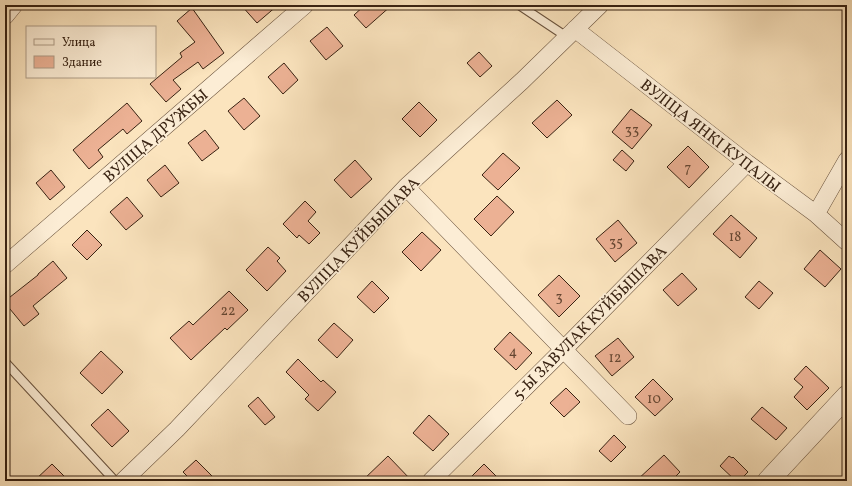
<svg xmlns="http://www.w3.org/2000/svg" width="852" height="486" font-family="Vollkorn,serif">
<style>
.building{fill:#ecb194;stroke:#382212}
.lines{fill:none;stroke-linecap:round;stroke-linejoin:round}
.service-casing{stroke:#69523d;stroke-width:10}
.minor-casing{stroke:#69523d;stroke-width:18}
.tertiary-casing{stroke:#69523d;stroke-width:22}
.service{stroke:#fcedd5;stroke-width:8}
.minor{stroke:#fcedd5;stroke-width:17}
.tertiary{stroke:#fcedd5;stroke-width:21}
.labels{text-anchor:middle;stroke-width:3.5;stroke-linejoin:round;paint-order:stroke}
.number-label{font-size:14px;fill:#654632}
.street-label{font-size:16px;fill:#382212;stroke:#fcedd5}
</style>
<rect width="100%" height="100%" fill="#fbe4be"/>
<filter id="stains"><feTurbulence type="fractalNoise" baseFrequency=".005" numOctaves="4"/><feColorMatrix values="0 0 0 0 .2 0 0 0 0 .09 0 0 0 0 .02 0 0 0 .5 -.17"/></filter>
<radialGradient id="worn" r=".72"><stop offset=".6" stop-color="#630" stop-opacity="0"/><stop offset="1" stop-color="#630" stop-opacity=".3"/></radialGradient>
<path class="building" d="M241,5H278L257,23Z
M365,5H392L366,28L354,15Z
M192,8L224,53L203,69L198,62L173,80L181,89L166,102L150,84L182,57L180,53L195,42L177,21Z
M327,27L343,46L326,60L310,41Z
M479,52L492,66L480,77L467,63Z
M284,63L298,80L283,94L268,77Z
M244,98L260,116L244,130L228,111Z
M557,100L572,115L547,138L532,123Z
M419,102L437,120L420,137L402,119Z
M127,103L142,121L127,134L123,129L98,150L103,157L89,169L73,150Z
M631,109L652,125L632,149L612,132Z
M205,130L219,148L202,161L188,143Z
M688,146L709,167L689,188L667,167Z
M622,150L634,161L626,171L613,160Z
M503,153L520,168L498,190L482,175Z
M355,160L372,179L351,198L334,180Z
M165,165L179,183L161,197L147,180Z
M51,170L65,187L50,200L36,183Z
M497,196L514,212L491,236L474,219Z
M127,197L143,216L126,230L110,212Z
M305,201L316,212L308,221L320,233L309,244L299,235L297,238L283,224Z
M731,215L757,238L740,258L713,234Z
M618,220L637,243L615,262L596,239Z
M87,230L102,245L87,260L72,245Z
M422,232L441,250L421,271L402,252Z
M268,247L280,258L277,261L286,271L267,291L246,270Z
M820,250L841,269L825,287L804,269Z
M53,261L67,278L33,306L39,314L24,326L5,303V301L38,275V274Z
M682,273L697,289L678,306L663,290Z
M559,275L580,296L559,317L538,295Z
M372,281L389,298L374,313L357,297Z
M759,281L773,293L759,309L745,297Z
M229,291L248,310L227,330L225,328L191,360L170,338L189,321L193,325Z
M334,323L353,340L337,358L318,340Z
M510,332L532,353L516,370L494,349Z
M618,338L634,357L612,376L595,356Z
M101,351L123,372L102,394L80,373Z
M298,359L321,382L323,380L336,392L318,411L305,399L309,395L286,372Z
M806,366L829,388L807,410L794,397L803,387L794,379Z
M653,379L673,399L655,416L635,397Z
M566,388L580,402L564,417L550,403Z
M258,397L275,417L265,425L248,406Z
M762,407L787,428L776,440L751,419Z
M108,409L129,431L112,447L91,425Z
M429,415L449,434L433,451L413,433Z
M614,435L626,447L611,462L599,451Z
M664,455L680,472L671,481H636Z
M388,456L412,481H362Z
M729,456L732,458L733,457L748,472L739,481H736L720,466Z
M196,460L217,481H192L183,472Z
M52,464L69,481H34Z
M484,464L501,481H467Z"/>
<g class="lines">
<g class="service-casing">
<path id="service" d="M519,5L567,37
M5,362L115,481"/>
</g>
<g class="minor-casing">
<path id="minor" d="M5,16L14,5
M575,29L747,163L816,214L847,242
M406,187L628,416
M816,214L847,160
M5,265L305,5
M123,481L177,429L406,187L522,81L600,5
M431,481L563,350L747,163"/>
</g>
<g class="tertiary-casing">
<path id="tertiary" d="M768,481L847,396"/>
</g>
<use href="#service" class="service"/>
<use href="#minor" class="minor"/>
<use href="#tertiary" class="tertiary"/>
</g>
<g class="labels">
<g class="number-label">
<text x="632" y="134">33</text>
<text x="688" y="172">7</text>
<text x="735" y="241">18</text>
<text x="616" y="246">35</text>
<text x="559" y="301">3</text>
<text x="228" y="315">22</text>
<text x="513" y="356">4</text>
<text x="615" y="362">12</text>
<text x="654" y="403">10</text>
</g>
<g class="street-label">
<text transform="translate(155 135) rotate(-41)" y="6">ВУЛІЦА ДРУЖБЫ</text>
<text transform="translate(711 135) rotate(38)" y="6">ВУЛІЦА ЯНКІ КУПАЛЫ</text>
<text transform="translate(358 239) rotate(-46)" y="6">ВУЛІЦА КУЙБЫШАВА</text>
<text transform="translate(589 322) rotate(-45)" y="6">5-Ы ЗАВУЛАК КУЙБЫШАВА</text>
</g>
</g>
<rect width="852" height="486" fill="none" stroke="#fbe4be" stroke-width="20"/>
<rect x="6" y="6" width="840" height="474" fill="none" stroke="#382212" stroke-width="2"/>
<rect x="10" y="10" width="832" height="466" fill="none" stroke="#382212"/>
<rect x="26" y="26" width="130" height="52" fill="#fcedd5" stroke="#ae9c87"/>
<rect x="34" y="39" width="20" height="6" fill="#fcedd5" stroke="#ae9c87"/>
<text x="62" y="46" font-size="12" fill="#382212">Улица</text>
<rect x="34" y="56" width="20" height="12" fill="#ecb194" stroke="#ae9c87"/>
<text x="62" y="66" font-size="12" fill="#382212">Здание</text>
<rect width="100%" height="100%" filter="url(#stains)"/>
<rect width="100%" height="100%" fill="url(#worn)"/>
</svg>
